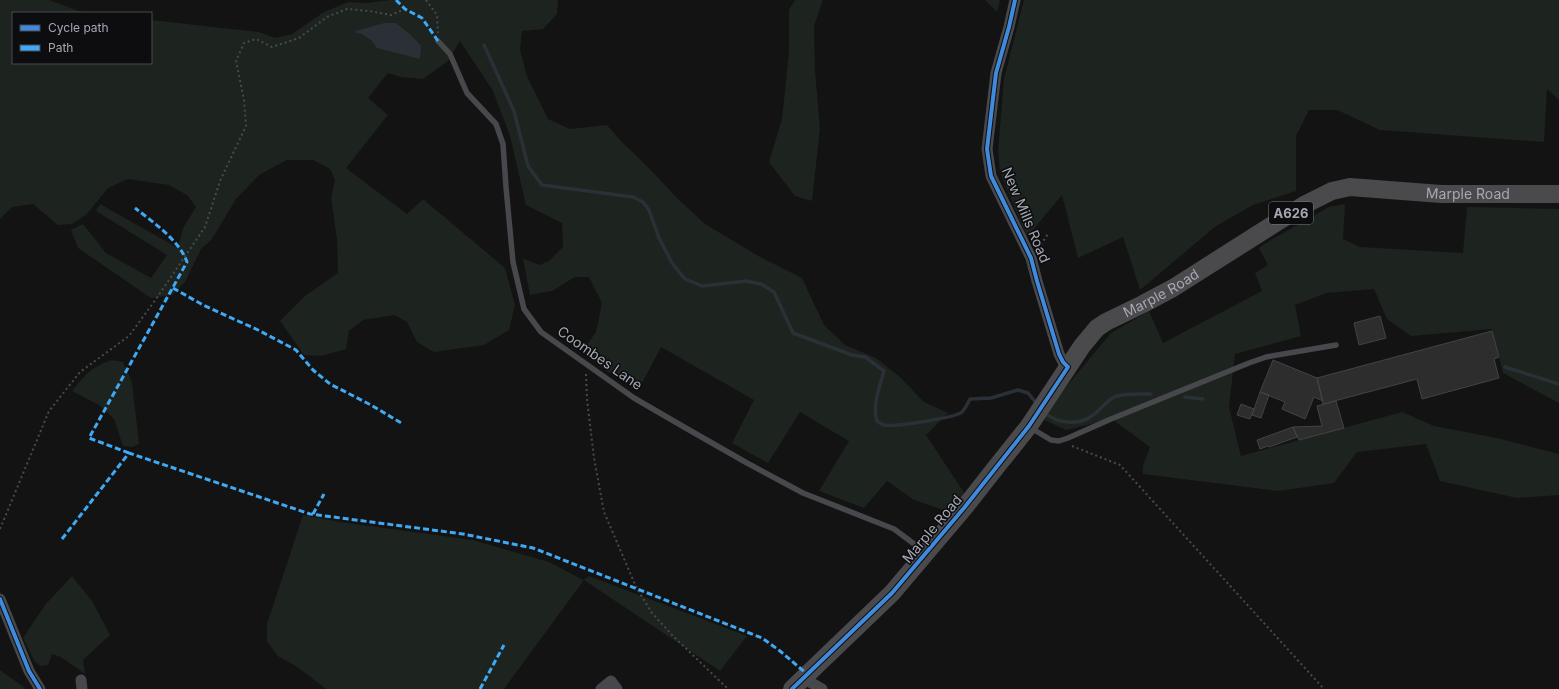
<svg xmlns="http://www.w3.org/2000/svg" width="1559" height="689" font-family="Inter,sans-serif">
<style>
.green{fill:#1d231e}
.water{fill:#2b3037}
.lines{fill:none;stroke-linecap:round;stroke-linejoin:round}
.stream{stroke:#2b3037;stroke-width:3.5}
.building{fill:#2d2d2e;stroke:#424346}
.path{stroke:#494a4d;stroke-width:2;stroke-dasharray:2 3;stroke-linecap:butt}
.service{stroke:#47484c;stroke-width:5.5}
.minor{stroke:#47484c;stroke-width:11}
.primary{stroke:#4a4a4d;stroke-width:18}
.quiet{stroke:#3fa9f5;stroke-width:3;stroke-dasharray:6 3;stroke-linecap:butt}
.cycleway-casing{stroke:#0d0d0f;stroke-width:6}
.cycleway{stroke:#408adc;stroke-width:4}
.labels{text-anchor:middle;stroke-width:3;stroke-linejoin:round;paint-order:stroke}
.shield{fill:#0d0d0f;stroke:#777a82;stroke-width:1}
.shield-label{font-size:13px;font-weight:bold;fill:#a5a8b3}
.street-label{font-size:14px;fill:#a5a8b3;stroke:#0d0d0f}
</style>
<rect width="100%" height="100%" fill="#131313"/>
<path class="green" d="M0,0H49L84,13H13V63H151V20L259,32L275,38L292,34L324,12L348,2L367,3L390,0H558L557,14L543,29L522,31L520,50L527,76L548,119L570,129L607,125L621,141L652,171L678,199L705,224L760,257L802,278L824,325L845,345L876,358L900,377L924,402L948,413L926,435L965,494L950,512L914,500L887,481L864,508L819,491L849,441L800,412L768,463L732,443L754,400L661,347L639,389L608,372L582,352L596,332L602,303L589,277H575L552,291L530,295L523,258L539,265L549,261L563,247L562,223L526,205L510,136L493,91L460,41L448,61L423,79L401,77L388,73L368,98L388,115L346,168L407,214L423,199L505,268L515,305L509,330L484,345L434,352L417,342L407,322L394,315L363,320L349,331L346,349L321,356L304,355L280,321L305,296L338,273L337,239L331,198L335,180L330,169L313,160H287L259,175L236,199L212,239L201,249L185,282L172,295L151,298L78,248L71,230L83,224L106,253L151,278L167,255L96,211L100,204L178,248L183,228L196,207L187,195L169,185L128,179L108,188L86,215L72,224L58,225L33,204L12,207L0,219Z
M795,0H823L814,26L815,71L820,128L812,201L795,196L769,162L782,119L789,52V10Z
M985,0H1000L997,12Z
M1024,0H1559V100L1547,89L1544,142L1380,130L1337,110H1309L1296,136V191L1253,205L1216,226L1140,290L1123,237L1078,258L1062,195L1027,237L1000,172L998,151L1004,79Z
M1345,204L1343,239L1360,247L1463,253L1467,207L1559,209V403L1503,373L1492,329L1411,336L1387,319L1374,289L1326,293L1295,305L1301,336L1235,354L1229,407L1241,456L1402,412L1434,426L1497,438L1559,454V495L1517,498L1440,481L1426,444L1357,452L1334,483L1278,491L1143,474V466L1150,447L1112,419L1066,430L1040,418L1111,333L1149,311L1163,343L1262,291L1255,273L1268,265L1259,248L1264,244L1329,207Z
M112,360L123,362L132,382L139,444L132,447L123,446L114,419L99,405L72,391C85,375 92,366 112,360Z
M303,515L340,522L473,540L549,562L583,580L589,576L747,636L720,671L584,580L504,689H326L296,666L279,657L267,642V624Z
M72,576L92,601L110,635L83,660L85,674L61,657L52,654L48,665L41,666L35,662L23,638L45,605Z
M0,670L25,688V689H0Z"/>
<path class="water" d="M384,23H396L411,35L421,46L420,59L377,48L372,41L362,34L354,32L359,30Z"/>
<g class="lines">
<path class="stream" d="M484,45L514,111L528,166L542,185L633,197L643,202L649,210L659,238L672,263L685,279L702,286L746,281L761,284L774,292L793,333L852,355L865,357L884,371C880,385 872,406 877,421C880,423 882,425 885,425C894,427 955,418 962,412C965,409 968,403 970,399L991,398L1018,390L1028,393L1037,404
M1505,367L1559,384
M1185,397L1203,399
M1044,412C1057,424 1079,426 1093,415C1101,410 1108,398 1117,396C1127,393 1141,394 1151,394"/>
</g>
<path class="building" d="M1380,316L1386,338L1359,345L1354,323Z
M1492,331L1499,357L1494,359L1499,378L1422,399L1417,379L1323,404L1317,378Z
M1273,360L1317,378L1323,401L1314,397L1305,419L1282,409L1285,402L1260,392Z
M1260,392L1269,395L1261,418L1252,415Z
M1336,401L1344,428L1299,440L1293,427L1322,426L1317,406Z
M1241,404L1254,409L1250,419L1237,415Z
M1293,427L1297,437L1269,447L1268,446L1260,449L1257,440Z"/>
<g class="lines">
<path class="path" d="M426,0L437,15L438,33
M1038,249L1048,234
M586,374L587,399L594,458L604,512L637,589L652,613L673,636L728,689
M1072,446L1120,465L1324,689
M0,529L49,411L80,372L129,336L156,299L205,227L220,181L246,126L244,100L236,61L244,43L256,39L272,47L299,38L327,17L347,9L369,11L391,15L405,9"/>
<path class="service" d="M438,41L450,54L467,93L496,124L503,144L506,187L513,262L524,309L541,332L634,398L684,427L747,463L803,493L894,529L925,552
M1031,428L1051,440L1059,441L1068,438L1111,419L1249,363L1266,357L1336,345"/>
<path class="minor" d="M1015,0L1009,27L996,73L987,149L991,176L1031,258L1037,281L1059,354L1063,362L1068,367
M0,599L29,671L40,689
M803,678L822,689
M81,680L82,689
M601,689L611,681L617,689"/>
<path class="primary" id="s1" d="M792,689L892,593L964,508L997,466L1029,426L1082,346L1097,328L1106,322L1143,304L1173,288L1304,205L1332,191L1350,187L1441,194H1559"/>
<path class="quiet" d="M396,0L405,9L422,18L438,41
M173,288L203,305L258,330L296,350L313,370L330,384L371,405L403,424
M129,453L89,438L187,262C180,241 153,222 135,208
M313,514L324,494
M62,539L129,453L310,514L463,534L533,548L762,638L780,651L807,674
M480,689L504,645"/>
<g class="cycleway-casing">
<path id="cycleway" d="M0,599L29,671L40,689
M792,689L892,593L964,508L1029,426L1068,367L1063,362L1059,354L1037,281L1031,258L991,176L987,149L996,73L1009,27L1015,0"/>
</g>
<use href="#cycleway" class="cycleway"/>
</g>
<g class="labels">
<rect class="shield" x="1269" y="202" width="44" height="22" rx="3"/>
<g class="shield-label">
<text x="1291" y="218">A626</text>
</g>
<g class="street-label">
<text dy="5" stroke="none"><textPath href="#s1" startOffset="883">Marple Road</textPath></text>
<text transform="translate(1026 215) rotate(67)" y="5">New Mills Road</text>
<text dy="5" stroke="none"><textPath href="#s1" startOffset="547">Marple Road</textPath></text>
<text transform="translate(600 358) rotate(35)" y="5">Coombes Lane</text>
<text transform="translate(932 529) rotate(-50)" y="5">Marple Road</text>
</g>
</g>
<rect x="12" y="12" width="140" height="52" fill="#0d0d0f" stroke="#4a4b51"/>
<rect x="20" y="25" width="20" height="6" fill="#408adc" stroke="#4a4b51"/>
<text x="48" y="32" font-size="12" fill="#a5a8b3">Cycle path</text>
<rect x="20" y="45" width="20" height="6" fill="#3fa9f5" stroke="#4a4b51"/>
<text x="48" y="52" font-size="12" fill="#a5a8b3">Path</text>
</svg>
